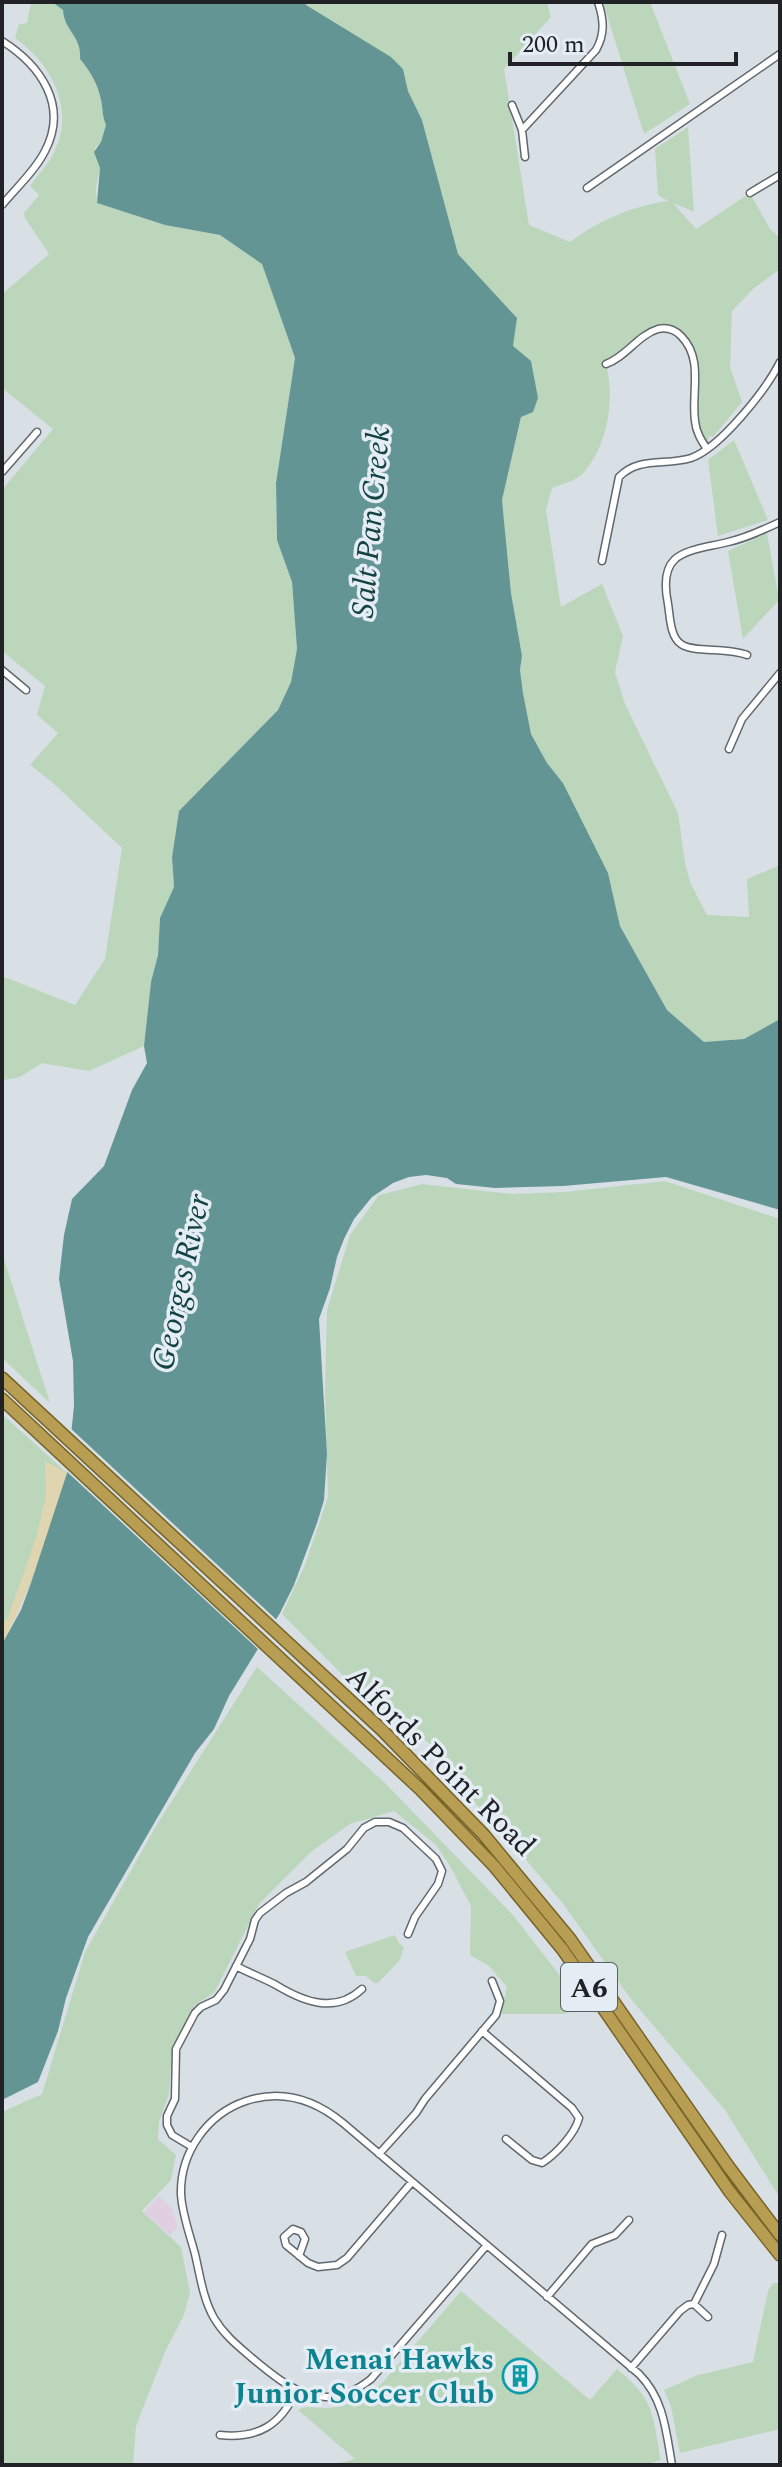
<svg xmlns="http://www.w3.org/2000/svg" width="782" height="2467" font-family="Spectral,serif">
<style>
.industrial{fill:#e0cfe0}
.green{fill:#bcd6bb}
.sand{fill:#dfd5b0}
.water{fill:#649595}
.pier{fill:#d8e0e6}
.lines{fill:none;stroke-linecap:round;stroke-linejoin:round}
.minor-casing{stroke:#61686d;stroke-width:9}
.trunk-casing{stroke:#776327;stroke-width:14}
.minor{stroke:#fff;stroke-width:6}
.trunk{stroke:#b89e53;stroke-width:11}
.labels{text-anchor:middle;stroke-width:7;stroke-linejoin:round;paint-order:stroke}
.shield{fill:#e5edf4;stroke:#5b5f63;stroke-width:2}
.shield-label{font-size:28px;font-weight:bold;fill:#202225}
.street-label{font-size:30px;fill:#202225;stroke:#e5edf4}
.culture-label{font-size:30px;font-weight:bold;fill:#0d838f;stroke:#e5edf4;text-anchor:end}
.water-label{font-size:32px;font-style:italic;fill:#144344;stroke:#e5edf4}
</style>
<rect width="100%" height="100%" fill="#d8e0e6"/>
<path class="industrial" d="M159,2196L172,2208L178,2227L170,2235L144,2212Z"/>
<path class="green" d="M31,2H52L63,10C64,31 82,36 80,59C90,71 98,84 101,100C103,109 102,116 106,125L101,142L95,148L100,168L96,188L97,203L165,225L220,235L262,264L295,358L276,483L277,540L292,582L297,649L291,682L278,710L179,811L172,857L174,887L160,918L158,955L151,982L144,1046L89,1071L42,1063L20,1077L4,1080L2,1079V976L75,1005L105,959L122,848L52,782L30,765L58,733L37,715L45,686L2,651V490L53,429L2,388V294L49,254L25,218L24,213L39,195L30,186C37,176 46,167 52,156C77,112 53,65 15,38L19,24L27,23Z
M305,2H547L551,17L504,69L529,225L570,242C599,220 632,206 668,201L658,195L655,149L688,127L694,212L673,203L696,229L750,193L770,229L780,238V269L753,289L732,311L730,367L742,402L713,437L709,436L707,449L697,431L693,355L675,331L654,330L606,364C615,398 608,444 585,471C579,480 562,484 552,488L546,510L561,607L602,584L623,636L615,672L625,704L678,813L685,863L690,882L707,915L749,917L747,879L780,865V1019L744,1039L704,1042L667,1010L620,926L608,873L563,783L547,763L531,734L523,693L520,670L522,656L511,593L502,500L521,417L513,346L516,318L458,254L422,120L408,91L403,69L306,5Z
M603,2H650L690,104L644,134Z
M734,440L768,520L718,536L708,460Z
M767,533L779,600L743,639L728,551Z
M665,1181L780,1219V2198L725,2110L630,1998L564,1905L506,1836L453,1780L431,1745L422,1738L392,1725L282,1614L305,1565L328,1497L325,1388L327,1310L350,1235L379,1195L422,1184L512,1194L565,1192Z
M2,1253L50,1403L2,1358Z
M2,1414L67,1473L31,1583L2,1644Z
M257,1667L385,1783L513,1915L585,2008L563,2014H501L507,1987L489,1966L470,1955L471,1906L450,1866L436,1845L394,1811L350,1824L312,1851L259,1904L214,1993L195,2005L172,2048L169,2094L159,2122L158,2139L176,2155L171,2180L142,2211L181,2247L190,2292L184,2315L165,2352L136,2426L133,2465H2V2112L42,2094L85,1952L156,1826Z
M395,1935L399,1943L404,1947L400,1960L378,1983H374L366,1976H356L345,1952Z
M773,2283H780V2429L680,2453L671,2407L664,2390L698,2375L753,2362L768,2291Z
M461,2291L590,2400L617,2369C656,2401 652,2414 661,2460L642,2465H331L355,2459L298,2410C307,2405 313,2408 323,2408C347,2408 366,2398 383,2382Z"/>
<path class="sand" d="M45,1461L67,1473C49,1532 31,1590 2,1644V1627L9,1615L36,1538L46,1496Z"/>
<path class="water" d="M52,2H305L306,5L391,57L403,69L408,91L422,120L458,254L517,318L513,346L531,361L538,398L533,412L521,417L502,500L511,593L522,656L520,670L523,693L531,734L547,763L563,783L608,873L620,926L667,1010L704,1042L744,1039L780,1019V1210L666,1177L563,1186L495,1188L456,1184L447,1178L426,1175L409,1177L393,1183L372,1197L354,1219L344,1239L337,1257L330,1288L319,1319L327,1454L324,1500L317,1523L294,1585L280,1613L229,1696L214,1729L195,1753L88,1937L66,1998L58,2031L38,2082L2,2100V1644L21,1610L31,1583L67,1473L74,1406L73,1361L59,1279L64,1235L72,1199L104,1166L132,1090L147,1063L144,1046L151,982L158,955L160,918L174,887L172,857L179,811L278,710L291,682L297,649L292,582L277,540L276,483L295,358L262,264L220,235L165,225L97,203L100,168L94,152L101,142L106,125C102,116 103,109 101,100C98,84 90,71 80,59C82,36 64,31 63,10Z"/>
<path class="pier" d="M68,1426L280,1623L261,1652L63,1468Z"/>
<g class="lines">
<g class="minor-casing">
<path id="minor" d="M2,41C40,65 69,105 45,151C35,171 16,188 2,205
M512,105L522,130L596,50C605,34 604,20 598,2
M522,130L525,157
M587,188L780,54
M750,193L780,175
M606,364C626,357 638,335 658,329C667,327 674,329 681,336C704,359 691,392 695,421C696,432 701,440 707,449
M2,472L37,432
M602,561L619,477C639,456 666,466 691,458C720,448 766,390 780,362
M747,655C728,647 692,653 681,644C670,637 670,616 668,604C657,550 687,552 728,542C746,538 763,530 780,522
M2,670L26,690
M729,749L742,719L780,673
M236,1966C249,1973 263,1978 276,1985C304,2002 335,2014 362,1989
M482,2031L572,2108L579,2118C575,2134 556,2154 542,2163L532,2160L506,2139
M192,2147L172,2135L167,2125V2116L175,2099L176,2049L195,2013L201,2007L216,2000L224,1990L250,1939L255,1920L260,1913L286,1893L306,1882L347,1849L364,1828L375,1822H389L403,1828L436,1859L442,1871L438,1884L415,1917L408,1934
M379,2154L416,2113L425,2099L496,2015L500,2001L492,1981
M487,2245L371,2379C325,2416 290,2390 252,2358C238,2346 224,2335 214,2318C203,2299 200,2275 195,2254C190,2235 182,2214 181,2194C180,2153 207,2114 246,2101C282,2089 315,2100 343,2123L639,2374C664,2399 666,2431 672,2465
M299,2256L305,2239L301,2232L293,2229L284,2237L286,2245L308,2263L318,2267L337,2265L347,2258L412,2182
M547,2297L592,2244L615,2235L629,2220
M694,2304L708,2317
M631,2368L680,2311L688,2305L694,2304L714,2264L722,2235
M220,2435C258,2439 281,2425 296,2391"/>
</g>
<g class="trunk-casing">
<path id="trunk" d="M2,1378L382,1730L484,1835L570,1939L728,2166L780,2235
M2,1399L420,1789L495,1867L563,1950L730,2192L780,2255"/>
</g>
<use href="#minor" class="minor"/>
<use href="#trunk" class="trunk"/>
</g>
<defs>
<g id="building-ring" transform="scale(1.8)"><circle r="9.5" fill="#e5edf4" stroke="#0f9aa8" stroke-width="1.5"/><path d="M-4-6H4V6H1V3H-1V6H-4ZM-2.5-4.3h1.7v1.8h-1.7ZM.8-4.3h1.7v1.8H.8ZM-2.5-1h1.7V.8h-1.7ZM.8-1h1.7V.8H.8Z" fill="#0f9aa8"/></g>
</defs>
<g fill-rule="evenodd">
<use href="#building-ring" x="520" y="2376"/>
</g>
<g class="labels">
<rect class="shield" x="561" y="1963" width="56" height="48" rx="6"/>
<g class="shield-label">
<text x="589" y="1997">A6</text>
</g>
<g class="street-label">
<text transform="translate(441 1761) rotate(45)" y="10">Alfords Point Road</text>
</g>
<g class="culture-label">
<text x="494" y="2369">Menai Hawks<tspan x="494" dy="34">Junior Soccer Club</tspan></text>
</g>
<g class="water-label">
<text transform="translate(370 522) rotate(-85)" y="11">Salt Pan Creek</text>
<text transform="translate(180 1282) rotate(-78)" y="11">Georges River</text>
</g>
</g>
<rect width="782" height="2467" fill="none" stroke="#202225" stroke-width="8"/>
<path d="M510 52v12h226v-12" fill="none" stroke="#202225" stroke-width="4"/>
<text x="522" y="52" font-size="24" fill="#202225" stroke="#e5edf4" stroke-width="6" paint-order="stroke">200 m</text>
</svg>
